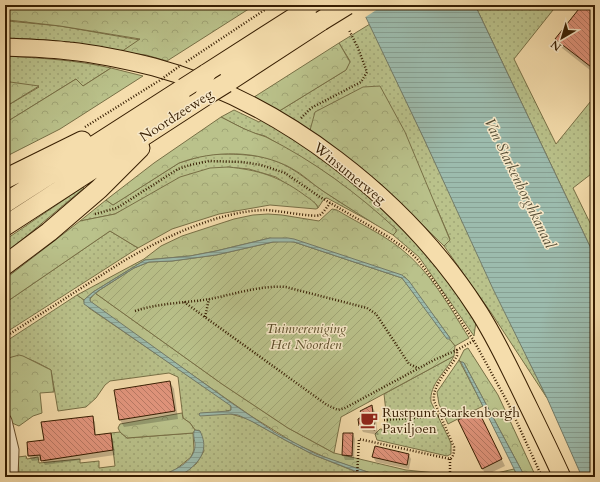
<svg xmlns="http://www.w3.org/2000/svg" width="600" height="482" font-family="Cardo,serif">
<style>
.grass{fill:url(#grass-dots);stroke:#787046}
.forest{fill:url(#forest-crowns);stroke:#787046}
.garden{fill:url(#garden-furrows);stroke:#787046}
.water{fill:url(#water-rules);stroke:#747c69}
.pier{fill:#f5ddac}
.shadow{fill:#0003}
.building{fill:url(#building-back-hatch);stroke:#371e02}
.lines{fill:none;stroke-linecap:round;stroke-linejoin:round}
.minor-casing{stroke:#664e2c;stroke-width:15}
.major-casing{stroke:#371e02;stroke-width:19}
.highway-casing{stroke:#371e02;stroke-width:21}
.path{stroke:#371e02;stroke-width:2.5;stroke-dasharray:1 2;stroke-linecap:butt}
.minor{stroke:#f8e9c9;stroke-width:13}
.major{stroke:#f5ddac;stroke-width:17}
.highway{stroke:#f5ddac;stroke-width:19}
.highway-bridge-casing{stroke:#371e02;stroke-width:21;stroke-linecap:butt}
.path-bridge{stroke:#371e02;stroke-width:2.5;stroke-dasharray:1 2;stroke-linecap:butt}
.highway-bridge{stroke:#f5ddac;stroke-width:19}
.labels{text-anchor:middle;stroke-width:3;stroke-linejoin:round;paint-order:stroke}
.street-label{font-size:14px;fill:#371e02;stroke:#f8e9c9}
.park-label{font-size:14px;font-style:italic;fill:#5e4f2b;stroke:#f8e9c9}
.poi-label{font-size:14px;fill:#371e02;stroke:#f8e9c9;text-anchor:start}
.water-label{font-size:15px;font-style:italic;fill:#554d35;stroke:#f8e9c9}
</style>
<defs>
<pattern id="grass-dots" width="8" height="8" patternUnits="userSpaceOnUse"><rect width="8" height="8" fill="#bac28b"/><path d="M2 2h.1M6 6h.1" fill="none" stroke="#a0a676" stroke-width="1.8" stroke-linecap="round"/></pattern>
<pattern id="forest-crowns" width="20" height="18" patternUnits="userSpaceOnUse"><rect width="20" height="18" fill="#bac28b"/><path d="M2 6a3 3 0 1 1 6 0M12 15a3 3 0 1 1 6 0" fill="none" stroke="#a0a676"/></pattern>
<pattern id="garden-furrows" width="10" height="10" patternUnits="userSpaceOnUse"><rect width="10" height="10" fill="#bac28b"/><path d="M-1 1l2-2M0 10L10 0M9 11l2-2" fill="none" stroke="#a0a676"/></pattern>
<pattern id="water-rules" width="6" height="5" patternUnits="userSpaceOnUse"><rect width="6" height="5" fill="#9cbbad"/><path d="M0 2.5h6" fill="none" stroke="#87a093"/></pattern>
<pattern id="building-back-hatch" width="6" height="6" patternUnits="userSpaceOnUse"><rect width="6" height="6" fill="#e2957d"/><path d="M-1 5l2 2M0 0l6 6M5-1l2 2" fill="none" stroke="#b87964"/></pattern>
</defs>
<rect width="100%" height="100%" fill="#f5ddac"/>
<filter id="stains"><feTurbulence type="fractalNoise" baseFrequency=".005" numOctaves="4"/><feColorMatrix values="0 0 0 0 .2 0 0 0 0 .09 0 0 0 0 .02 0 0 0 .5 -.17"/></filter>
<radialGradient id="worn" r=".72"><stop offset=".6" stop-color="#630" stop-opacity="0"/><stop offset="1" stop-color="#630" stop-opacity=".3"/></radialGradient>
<path class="grass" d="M475,5H557L514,59L556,144L595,96V171L573,188L595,233V257Z
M5,12L8,21L60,26L140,40L121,52C83,42 44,39 5,38Z
M370,24L529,361L547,398L492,314L444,246L450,239L435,204L309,134L276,113L346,70L350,61L339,43Z
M5,56C40,58 76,60 111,68L83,86L76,79L5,123V107L39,87L5,83Z
M234,110L259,122L262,120L308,148L354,182L430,257L476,321L474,336L419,257L393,235L396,232V229L335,179L309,162L265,136L250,132L221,117Z
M214,154C231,154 249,154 266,158C290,164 304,178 323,191C341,203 359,214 377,225L327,198L324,199L318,208L316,204L276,177L249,169L228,167L129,207L115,214L80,221L106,200L113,205L179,163L202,156Z
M83,187L84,188L5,254V240Z
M110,231L138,248L5,333V303Z
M77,295L84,300V302L89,308L231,405V410L226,411L231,414L248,419L285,440L314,455L354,471V477H177L196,464L204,451L200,431L195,430L190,423L183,418L178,377L169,373L110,381L105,385L96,398L86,407L58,411L51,370C36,362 23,353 5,359V342Z
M454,356C446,372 429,384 431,402L451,443V454L447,456L377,440L375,434L380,429L388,430L384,394Z
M459,360L483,406L448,424L439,404L437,392Z
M120,432L127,438L193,433L194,450L191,457L175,470L158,477H44L19,474L18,457L26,456L27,459L38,457L39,463L80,459V463L99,461V468L115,466L111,433Z"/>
<path class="forest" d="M20,5H255L167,61L146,55L121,52L140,39L60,26L8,20L5,11Z
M339,43L350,62L346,70L276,113L251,99Z
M111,68L143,76L60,129L5,157V123L76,79L83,86Z
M10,82L39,86L5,107V83Z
M380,86L405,132L450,240L444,246L381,184L329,146L309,134L315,112L363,87Z
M221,117C231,122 241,128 252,132C256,134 261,135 266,137C314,161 357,193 396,229V232L393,235C369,221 346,206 323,191C312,184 303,174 291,168C258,150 214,150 179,163L113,205L106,200L154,163Z
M228,167C258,170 278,176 303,194C308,198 316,202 318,208L316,209L270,205L219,214L172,229L138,248L110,231L5,303V279L80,221L115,214L180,177L210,168Z
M332,209L337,210C358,223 381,233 400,248C430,271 449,306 469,338L455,346L449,339L450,338L405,277L270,238L216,251L190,256L145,260L93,292L84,300L77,295L144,259L161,246L182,236L234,219L253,215L268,214L282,215L319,221Z
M95,293L222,384L288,428L334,453L406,470L446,474V477H382L329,459L296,444L251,416L91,304L90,301V299Z
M468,348L498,395L536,477H525L464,363L461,362L459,360L464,350Z
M19,355L23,356L51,370L54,392L40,393L42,413L33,416L19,426L12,423L5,399V359Z
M182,413L183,418L190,423L195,430L193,433L127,438L120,432L118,428L120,424Z
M514,469L518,477H454V475L484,476Z"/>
<path class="garden" d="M287,241L294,242L402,278L455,346L454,356L341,417L334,453L288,428L222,384L95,293L134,268L149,262L172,261L216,255L273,242Z"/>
<path class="water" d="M360,5H475L595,257V477H582L547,398L493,289L424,139Z
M270,238H288L294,239L402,275L409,281L450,338V339H447L402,278L294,242H273L216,255L172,261L149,262L134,268L98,291L90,298V301L233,404L276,433L316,454L382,477L368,476L314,455L285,440L253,422L238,415L231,414L200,416L199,414L200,413L229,411L231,410V406L84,304V300L93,292L145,260L190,256L216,251Z
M461,362H463L464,363L525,477H518Z
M195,430L200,431C208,447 203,458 190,469C186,472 181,476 176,477C171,478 163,477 158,477C172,471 195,463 195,445C195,440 192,434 195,430Z"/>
<path class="pier" d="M358,5H384L364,18Z"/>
<path class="shadow" d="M583,5H595V74L562,48L556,39Z
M170,382L174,389L178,419L124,427L120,420Z
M372,406L375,412L378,435L363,432L360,426L364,416Z
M92,417L95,422L96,436L110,434L113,439L115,455L45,465L42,460L32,461L29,456L28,443L45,441Z
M482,419L505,466L486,475L482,468Z
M353,434L355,439L354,460H345L343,455Z
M409,455L411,459L409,469L376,462L373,457Z"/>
<path class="building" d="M582,5H595V70L555,39Z
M170,381L175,411L119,420L114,390Z
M372,405L375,430L359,426L358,419L363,416L360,411Z
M478,410L502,459L482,469L458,420Z
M93,416L95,435L111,433L113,450L41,461L40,455L28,456L27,442L44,440L41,422Z
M343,433H353L352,456L342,455Z
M375,446L409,454L407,465L372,457Z"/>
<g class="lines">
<g class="minor-casing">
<path id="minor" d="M5,421L12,450L11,477"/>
</g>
<g class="major-casing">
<path id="major" d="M5,47C26,48 48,48 69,51C98,54 126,60 154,67C281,101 406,199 477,309C493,333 505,359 518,385C533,416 548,446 562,477"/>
</g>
<g class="highway-casing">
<path id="highway" d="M206,74L314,5
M226,83L321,21
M5,179L82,141
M5,203L184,88
M5,226L205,96
M5,265L49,232L99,189L140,148"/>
</g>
<path class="path" d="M186,62L272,5
M301,118L311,108L361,82L367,72L358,48L349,30
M85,127L157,82
M95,214L117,208L178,169L190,165L209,161L242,162L261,165L285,173L320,197L387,236L410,252L418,260L440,289L474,341L509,405L542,477
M184,302L327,405L338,410L345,408L434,360L457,350
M135,311C159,303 185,303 210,299C235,294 261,285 286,287L367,308L376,314L409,364L418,368
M205,317L209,299
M5,337L122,262C162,238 219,211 265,210C276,210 315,218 320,215C324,212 327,207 330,203
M384,420L441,416
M450,459V477
M357,477L359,439L450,459C454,456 454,452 454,447L434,401C432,384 449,370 457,356V350L475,340"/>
<use href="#minor" class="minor"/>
<use href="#major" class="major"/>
<use href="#highway" class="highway"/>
<g class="highway-bridge-casing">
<path id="highway-bridge" d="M321,21L347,5
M184,88L206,74
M205,96L226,83"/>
</g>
<path class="path-bridge" d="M159,81L181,65"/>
<use href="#highway-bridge" class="highway-bridge"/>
</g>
<defs>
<g id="cafe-bare" transform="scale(1.38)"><path d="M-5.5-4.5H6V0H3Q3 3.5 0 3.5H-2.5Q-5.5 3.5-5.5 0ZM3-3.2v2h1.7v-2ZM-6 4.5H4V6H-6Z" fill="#8f2418" stroke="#f8e9c9" stroke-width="2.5" paint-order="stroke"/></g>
</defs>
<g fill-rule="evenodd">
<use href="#cafe-bare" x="369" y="420"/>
</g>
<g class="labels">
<g class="street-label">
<text transform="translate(176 115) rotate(-33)" y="5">Noordzeeweg</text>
<text transform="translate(350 173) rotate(39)" y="5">Winsumerweg</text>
</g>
<g class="park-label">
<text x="306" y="333">Tuinvereniging<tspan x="306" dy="16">Het Noorden</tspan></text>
</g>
<g class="poi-label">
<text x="382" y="417">Rustpunt Starkenborgh<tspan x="382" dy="16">Paviljoen</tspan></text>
</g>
<g class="water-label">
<text transform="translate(520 183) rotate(64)" y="5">Van Starkenborghkanaal</text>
</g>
</g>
<rect width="600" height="482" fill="none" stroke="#f5ddac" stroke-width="20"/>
<rect x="6" y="6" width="588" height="470" fill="none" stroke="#371e02" stroke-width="2"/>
<rect x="10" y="10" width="580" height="462" fill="none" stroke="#371e02"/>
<g transform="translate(562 38) rotate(218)" stroke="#f8e9c9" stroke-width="3" paint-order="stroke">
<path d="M0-3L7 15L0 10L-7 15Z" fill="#371e02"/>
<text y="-6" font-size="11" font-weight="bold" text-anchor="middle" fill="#371e02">N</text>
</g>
<rect width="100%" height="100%" filter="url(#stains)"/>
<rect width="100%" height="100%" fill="url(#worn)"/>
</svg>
